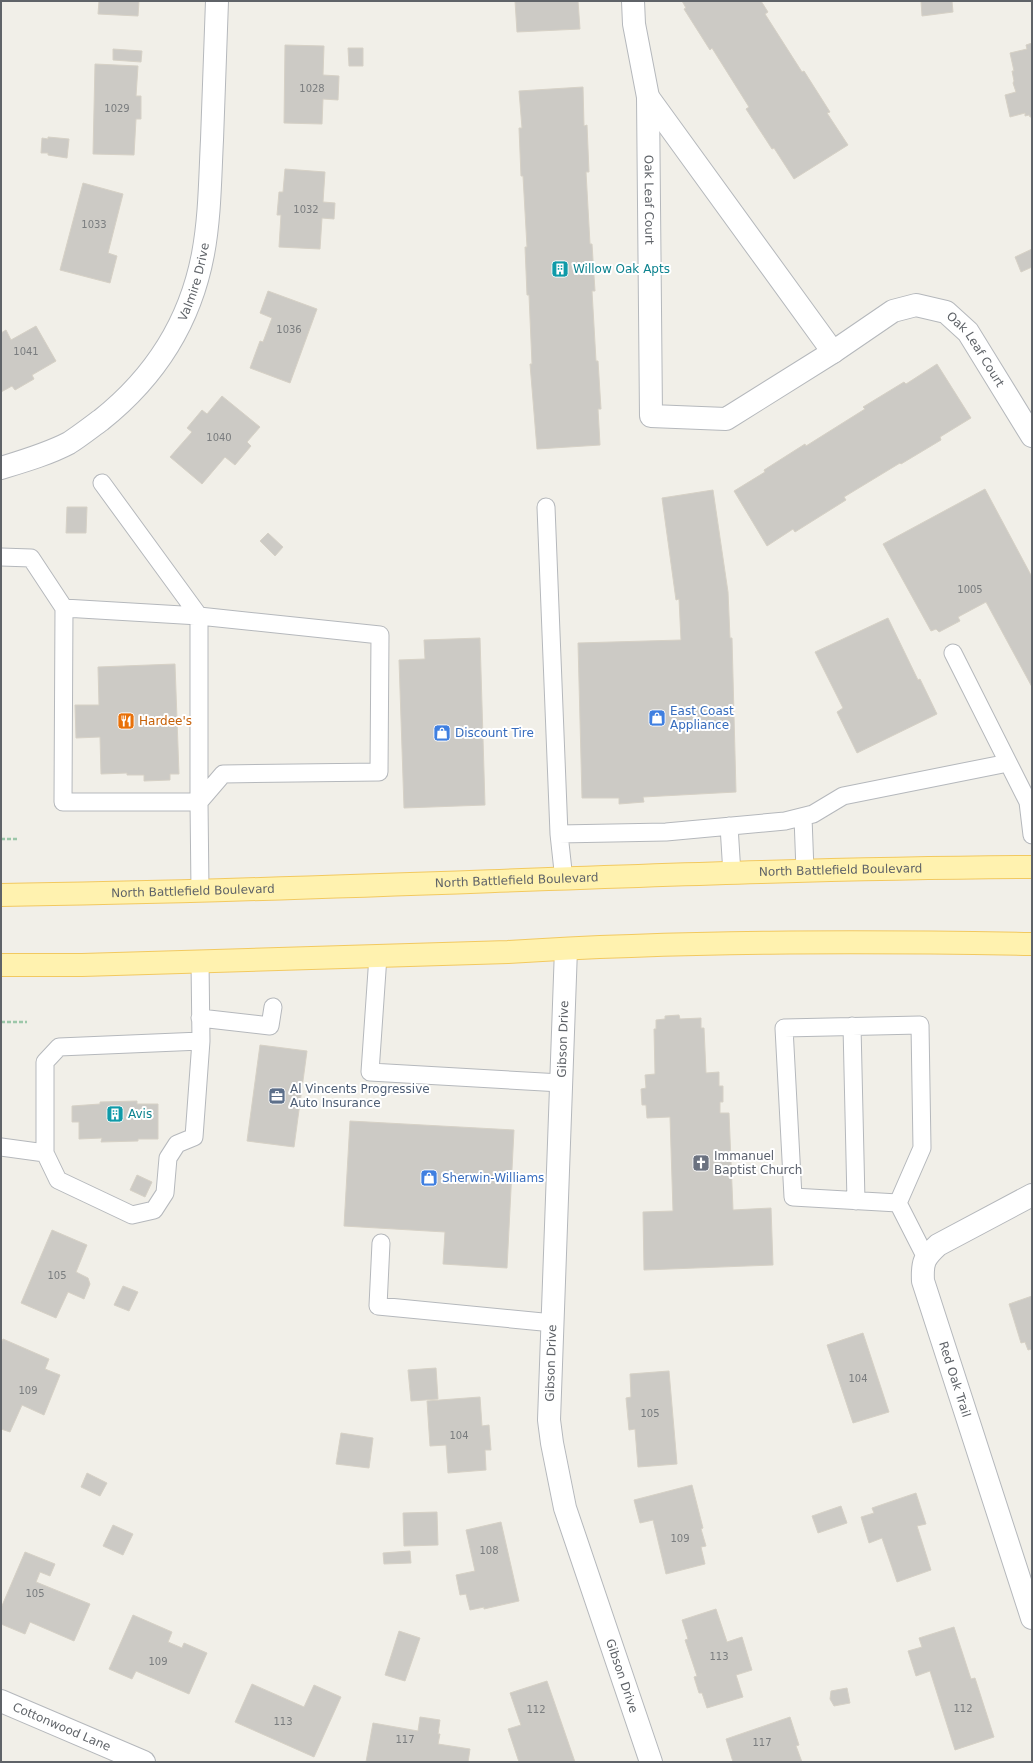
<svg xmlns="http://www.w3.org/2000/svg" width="1033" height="1763" font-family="'DejaVu Sans',sans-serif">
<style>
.building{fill:#cccac5;stroke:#d6d1c6}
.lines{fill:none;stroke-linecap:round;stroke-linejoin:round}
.service-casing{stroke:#b5b8bc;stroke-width:19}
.minor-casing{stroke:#b5b8bc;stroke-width:24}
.primary-casing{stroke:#f2c960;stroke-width:24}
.path{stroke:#9cc7a9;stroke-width:2.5;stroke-dasharray:4 2;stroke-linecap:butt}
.service{stroke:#fff;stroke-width:17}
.minor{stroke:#fff;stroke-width:22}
.primary{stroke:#fff2af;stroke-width:22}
.labels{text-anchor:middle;stroke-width:4;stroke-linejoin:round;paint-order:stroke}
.number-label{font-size:10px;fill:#7a7d7f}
.street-label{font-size:12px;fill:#5f6368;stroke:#fff}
.culture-label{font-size:12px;fill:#0d838f;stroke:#fff;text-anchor:start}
.shop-label{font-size:12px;fill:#366cbe;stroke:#fff;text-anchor:start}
.food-label{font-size:12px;fill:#c56008;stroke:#fff;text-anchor:start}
.service-label{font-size:12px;fill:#4e5e75;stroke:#fff;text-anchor:start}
.worship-label{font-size:12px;fill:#5b616d;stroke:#fff;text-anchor:start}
</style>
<rect width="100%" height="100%" fill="#f1efe8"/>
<path class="building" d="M99,1H139L138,16L98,14Z
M515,1H578L580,29L517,32Z
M682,1H761L768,12L765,14L802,72L804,71L830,112L827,113L848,145L794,179L774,148L772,149L746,109L749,107L712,48L710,50L684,9L686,8Z
M921,1H952L953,12L922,16Z
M1032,43V117H1030L1029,115L1025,116V113L1010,117L1005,95L1016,92L1013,83L1014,81L1012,71H1014L1010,53L1027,49L1026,45Z
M285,45L324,46L323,75L339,76L338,100L323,99L322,124L284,123Z
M348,48H363V66H349Z
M113,49L142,51L141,62L113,60Z
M95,64L138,66L136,96H141V119H136L134,155L93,154Z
M583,87L584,126L587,125L589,172H586L590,244H592L595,291H592L596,361H598L601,409H598L600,445L537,449L530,364H532L529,295H527L525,247H527L523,176H521L519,128H522L519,91Z
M48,137L69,139L67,158L48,155V153H41L42,138L48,139Z
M285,169L325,172L323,202L335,203L334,219L322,218L320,249L279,247L281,215H277L279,192H283Z
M83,183L123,194L108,253L117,256L110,283L60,270Z
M1032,249V267L1021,272L1015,257Z
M268,291L317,309L290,383L250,368L260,341L263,342L272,318L260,313Z
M36,326L56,361L32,375L34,379L15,390L12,386L1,392V333L6,330L11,340Z
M937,364L971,418L940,437L941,440L901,464L900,463L844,497L846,500L795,532L793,529L767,546L734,491L765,472L764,470L805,444L806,446L865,409L863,407L904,382L906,384Z
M222,396L260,427L247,442L251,446L235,465L225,457L202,484L170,457L192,432L187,428L202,410L207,414Z
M985,489L1032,577V687L986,602L958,617L960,621L939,632L936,629L931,631L883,544Z
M713,490L728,592L730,638H732L736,792L643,797L644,802L619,804V798H582L578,643L681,640L679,599L676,600L662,498Z
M67,507H87L86,533H66Z
M268,533L283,547L275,556L260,541Z
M888,618L918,680L920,679L937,714L857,753L837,712L843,708L815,652Z
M480,638L485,805L404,808L399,660L425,659L424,640Z
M175,664L179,774H170V780L144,781V775H127V773L101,774L100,737L76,738L75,705H99L98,667Z
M679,1015L680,1019L701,1018V1028H704L706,1073L719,1072V1086H723V1102H720V1113H729L733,1210L771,1208L773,1265L644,1270L643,1212L673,1211L670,1117L647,1118L646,1105H642L641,1089L646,1088L645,1075L655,1074L654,1029H656V1020L665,1019V1016Z
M260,1045L307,1051L294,1147L247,1141Z
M137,1101V1104H158V1139H138V1141L101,1142L102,1138L79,1139V1122H72V1106L100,1104V1102Z
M350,1121L514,1130L507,1268L443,1264L445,1232L344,1226Z
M137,1175L152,1182L145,1197L130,1190Z
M52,1230L87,1245L76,1272L88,1278L90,1284L84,1299L68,1292L56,1318L21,1303Z
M123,1286L138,1292L129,1311L114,1305Z
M1032,1296V1349L1028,1350L1025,1342L1021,1343L1009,1304Z
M863,1333L889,1412L853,1423L827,1345Z
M3,1339L49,1359L45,1369L60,1375L44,1415L22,1405L10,1432L1,1429V1343Z
M436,1368L438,1399L411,1401L408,1370Z
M669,1371L677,1464L638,1467L635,1429L629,1430L626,1398L631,1397L630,1374Z
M480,1397L482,1426L489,1425L491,1450H485L486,1470L448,1473L446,1445L430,1446L427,1401Z
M341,1433L373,1438L369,1468L336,1464Z
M87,1473L107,1483L100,1496L81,1487Z
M692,1485L703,1528L701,1529L706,1546L701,1547L705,1564L666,1574L653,1520L640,1523L634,1500Z
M916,1493L926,1524L917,1526L931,1570L897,1582L882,1538L869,1543L861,1517L874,1513L872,1508Z
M841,1506L847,1523L818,1533L812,1516Z
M437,1512L438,1545L404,1546L403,1513Z
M501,1522L519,1601L484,1609V1607L470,1610L466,1594L460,1595L456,1575L475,1571L466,1530Z
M113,1525L133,1534L123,1555L103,1546Z
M410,1551L411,1563L384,1564L383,1553Z
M25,1552L55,1564L50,1576L40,1572L36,1582L90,1604L74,1641L30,1622L25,1634L1,1624V1608Z
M716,1609L727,1642L742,1637L752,1670L736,1675L743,1697L707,1708L702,1693H699L694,1677L697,1676L685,1640L688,1639L682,1620Z
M133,1615L172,1632L168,1642L182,1648L184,1643L207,1653L189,1694L136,1671L132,1679L109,1669Z
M954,1627L971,1679L975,1678L994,1737L955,1750L930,1671L916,1676L908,1651L922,1647L919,1638Z
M399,1631L420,1638L405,1681L385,1675Z
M547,1681L575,1762H519L508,1729L521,1725L510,1693Z
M252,1684L304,1707L314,1685L341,1697L314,1757L235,1722Z
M847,1688L850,1703L834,1706L830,1699L831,1691Z
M420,1717L440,1720L438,1734H440L438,1744L470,1749L468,1762H366L373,1723L418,1731Z
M790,1717L799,1745L796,1746L802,1762H733L726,1739Z"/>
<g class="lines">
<g class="service-casing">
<path id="service" d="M102,483L199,616V802
M546,507L559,834L564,880
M1,557L31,558L64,608
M953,653L1028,802L1032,835
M199,802L223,774L379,772L380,635L199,616L64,608L63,802H199L200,891
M803,817L805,871
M729,826L732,874
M559,834L666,832L785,821L813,814L843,796L1008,763
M378,956L370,1072L561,1083
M200,961L201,1041L59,1047L45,1062V1153L58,1180L132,1215L154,1210L165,1193L168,1158L177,1144L194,1137L201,1041
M200,1018L270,1026L273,1007
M920,1025L922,1148L898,1203L793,1197L784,1028Z
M852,1026L856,1201
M1,1147L45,1153
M898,1203L925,1256
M381,1243L378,1306L553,1323"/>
</g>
<g class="minor-casing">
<g id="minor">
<path id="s1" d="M633,1L634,24L648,97L651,416L726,419L833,352L893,311L916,305L946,312L968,332L1032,436"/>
<path d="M648,97L833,352"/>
<path id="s2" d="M1,468C24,461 48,454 69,443C80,436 90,428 101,420C155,377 190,323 203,254C210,217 210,178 212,140C214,94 215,47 217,1"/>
<path id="s3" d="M566,949L549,1420L552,1443L565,1508L651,1762"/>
<path id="s4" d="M1032,1195L938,1245C924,1258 922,1262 923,1281L1032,1618"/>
<path id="s5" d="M1,1701L144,1762"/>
</g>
</g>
<g class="primary-casing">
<g id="primary">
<path id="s6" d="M1,895C345,891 688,869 1032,867"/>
<path d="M1,965H82L508,952C682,941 857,941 1032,944"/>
</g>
</g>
<path class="path" d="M1,839H18
M1,1022H27"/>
<use href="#service" class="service"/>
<use href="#minor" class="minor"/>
<use href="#primary" class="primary"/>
</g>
<defs>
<g id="building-square" transform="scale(0.9)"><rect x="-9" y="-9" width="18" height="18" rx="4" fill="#0f9aa8" stroke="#fff"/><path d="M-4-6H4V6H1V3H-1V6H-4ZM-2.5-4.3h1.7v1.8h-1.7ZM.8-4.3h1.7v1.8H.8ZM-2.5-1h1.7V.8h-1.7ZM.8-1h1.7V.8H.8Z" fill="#fff"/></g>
<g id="shop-square" transform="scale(0.9)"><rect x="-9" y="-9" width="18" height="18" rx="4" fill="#3f7fe0" stroke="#fff"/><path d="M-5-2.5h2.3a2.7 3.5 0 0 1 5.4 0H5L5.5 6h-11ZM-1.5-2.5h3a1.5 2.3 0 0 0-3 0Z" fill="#fff"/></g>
<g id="restaurant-square" transform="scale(0.9)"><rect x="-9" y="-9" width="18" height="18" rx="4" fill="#e8710a" stroke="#fff"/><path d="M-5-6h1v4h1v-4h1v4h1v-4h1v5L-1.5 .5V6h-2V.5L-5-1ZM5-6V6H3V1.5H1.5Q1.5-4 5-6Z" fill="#fff"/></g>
<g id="office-square" transform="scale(0.9)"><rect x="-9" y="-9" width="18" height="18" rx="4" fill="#5c6f8a" stroke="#fff"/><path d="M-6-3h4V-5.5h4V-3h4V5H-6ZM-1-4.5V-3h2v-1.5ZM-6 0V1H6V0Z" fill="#fff"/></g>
<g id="church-square" transform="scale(0.9)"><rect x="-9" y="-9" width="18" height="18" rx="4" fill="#6b7280" stroke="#fff"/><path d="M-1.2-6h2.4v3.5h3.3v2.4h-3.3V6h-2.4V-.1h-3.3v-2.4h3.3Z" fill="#fff"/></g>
</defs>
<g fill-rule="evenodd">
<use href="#building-square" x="560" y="269"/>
<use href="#shop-square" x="657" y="718"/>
<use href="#restaurant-square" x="126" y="721"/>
<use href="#shop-square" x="442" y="733"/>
<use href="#office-square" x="277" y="1096"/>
<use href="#building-square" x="115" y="1114"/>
<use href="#church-square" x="701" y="1163"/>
<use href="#shop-square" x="429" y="1178"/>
</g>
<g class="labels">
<g class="number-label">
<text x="312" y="92">1028</text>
<text x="117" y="112">1029</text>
<text x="306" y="213">1032</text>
<text x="94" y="228">1033</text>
<text x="289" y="333">1036</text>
<text x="26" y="355">1041</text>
<text x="219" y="441">1040</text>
<text x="970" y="593">1005</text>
<text x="57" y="1279">105</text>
<text x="858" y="1382">104</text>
<text x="28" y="1394">109</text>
<text x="650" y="1417">105</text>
<text x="459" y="1439">104</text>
<text x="680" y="1542">109</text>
<text x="489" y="1554">108</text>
<text x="35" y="1597">105</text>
<text x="719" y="1660">113</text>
<text x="158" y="1665">109</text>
<text x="963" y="1712">112</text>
<text x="536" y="1713">112</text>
<text x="283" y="1725">113</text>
<text x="405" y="1743">117</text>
<text x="762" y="1746">117</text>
</g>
<g class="street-label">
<text dy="4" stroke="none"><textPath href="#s1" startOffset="200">Oak Leaf Court</textPath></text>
<text dy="4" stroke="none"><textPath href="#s2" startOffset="282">Valmire Drive</textPath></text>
<text dy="4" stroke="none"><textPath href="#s1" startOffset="793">Oak Leaf Court</textPath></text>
<text dy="4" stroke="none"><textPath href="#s6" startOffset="840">North Battlefield Boulevard</textPath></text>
<text dy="4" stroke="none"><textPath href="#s6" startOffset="516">North Battlefield Boulevard</textPath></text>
<text dy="4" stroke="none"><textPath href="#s6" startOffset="192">North Battlefield Boulevard</textPath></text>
<text transform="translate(563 1039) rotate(-88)" y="4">Gibson Drive</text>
<text transform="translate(551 1363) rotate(-88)" y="4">Gibson Drive</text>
<text dy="4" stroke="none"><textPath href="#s4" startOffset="251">Red Oak Trail</textPath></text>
<text dy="4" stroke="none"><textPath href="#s3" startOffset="738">Gibson Drive</textPath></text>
<text dy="4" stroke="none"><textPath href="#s5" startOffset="66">Cottonwood Lane</textPath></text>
</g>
<g class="culture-label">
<text x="573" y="273">Willow Oak Apts</text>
<text x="128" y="1118">Avis</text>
</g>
<g class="shop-label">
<text x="670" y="715">East Coast<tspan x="670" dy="14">Appliance</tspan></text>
<text x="455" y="737">Discount Tire</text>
<text x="442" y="1182">Sherwin-Williams</text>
</g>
<g class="food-label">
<text x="139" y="725">Hardee's</text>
</g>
<g class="service-label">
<text x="290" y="1093">Al Vincents Progressive<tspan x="290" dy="14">Auto Insurance</tspan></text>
</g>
<g class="worship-label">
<text x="714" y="1160">Immanuel<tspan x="714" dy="14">Baptist Church</tspan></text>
</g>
</g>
<rect width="1033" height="1763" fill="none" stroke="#5f6368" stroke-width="4"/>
</svg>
